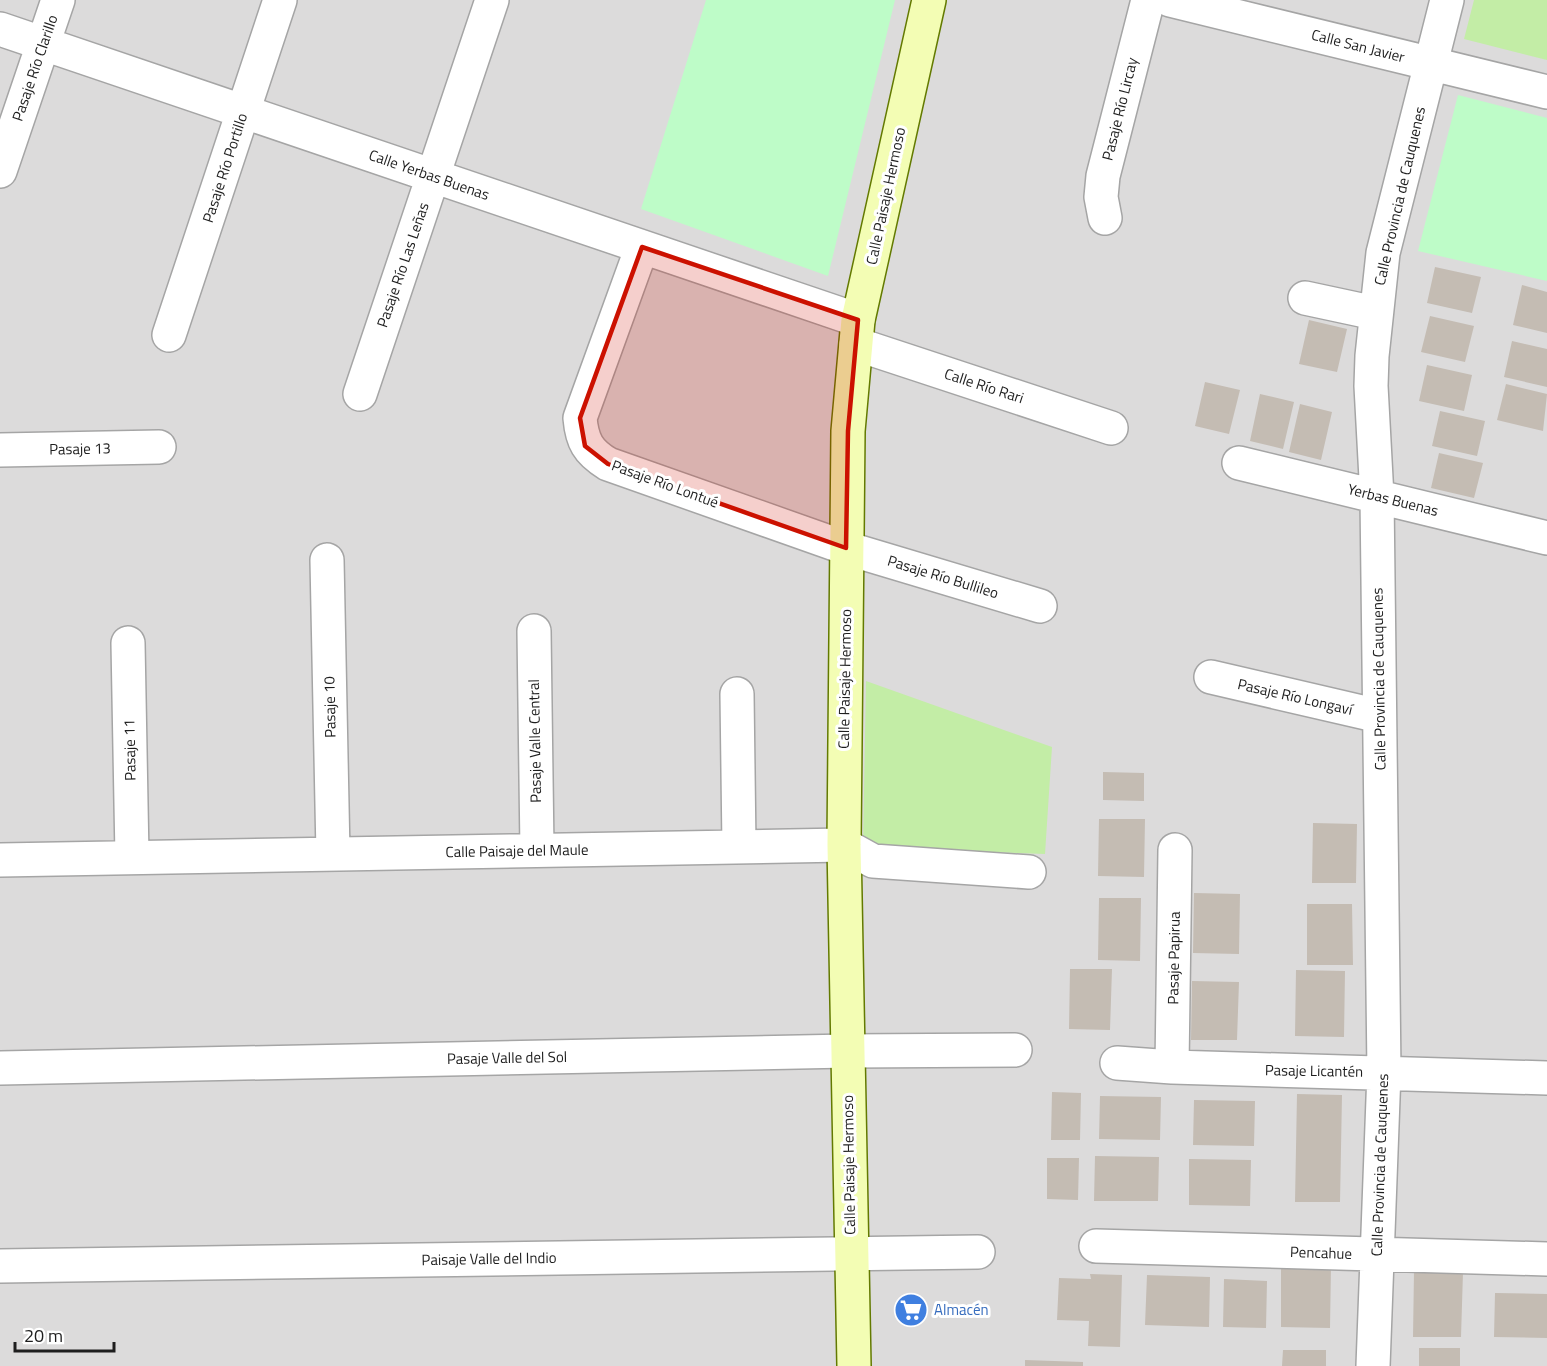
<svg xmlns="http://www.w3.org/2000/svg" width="1547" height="1366" font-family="'Titillium Web',sans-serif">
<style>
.residential{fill:#dcdbdb}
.grass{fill:#c3eda6}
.park{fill:#befcc8}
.building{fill:#c4bcb3}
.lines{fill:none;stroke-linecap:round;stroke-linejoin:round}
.street-casing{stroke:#a5a5a5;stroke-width:36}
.secondary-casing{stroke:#637a00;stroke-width:36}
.street{stroke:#fff;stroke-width:33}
.secondary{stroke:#f3fdb4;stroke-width:33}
.marked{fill:#c10;fill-opacity:0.2;stroke:#c10;stroke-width:4.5;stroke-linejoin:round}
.labels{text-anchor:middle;stroke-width:6;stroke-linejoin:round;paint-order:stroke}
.street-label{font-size:15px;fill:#1e1e1e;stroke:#fff}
.shop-label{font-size:15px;fill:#366cbe;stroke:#fff;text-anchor:start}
</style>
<rect width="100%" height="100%" fill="#f0ede4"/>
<path class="residential" d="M0,0H1547V1366H0Z"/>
<path class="grass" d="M1474,0H1547V60L1464,39Z
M866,681L1052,747L1045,854L863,848Z"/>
<path class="park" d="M706,0H895L828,276L641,209Z
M1458,95L1547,118V281L1418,251Z"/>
<path class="building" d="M1435,267L1481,277L1472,313L1427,303Z
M1522,285L1547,292V333L1513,325Z
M1430,316L1474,326L1465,362L1421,352Z
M1309,320L1347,329L1337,372L1299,364Z
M1512,341L1547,349V387L1504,377Z
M1427,365L1472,375L1464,411L1419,401Z
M1205,382L1240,390L1229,434L1195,426Z
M1506,384L1547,394L1543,431L1497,420Z
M1260,394L1294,402L1283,449L1250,441Z
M1300,404L1332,412L1321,460L1289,452Z
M1440,411L1485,421L1477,456L1432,446Z
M1439,453L1483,463L1474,498L1431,488Z
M1103,772L1144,773V801L1103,800Z
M1099,819H1145L1144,877L1098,876Z
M1313,823L1357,824L1356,883H1312Z
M1194,893L1240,894L1239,954L1193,953Z
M1099,898H1141L1140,961L1098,960Z
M1307,904H1352L1353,965H1307Z
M1070,969H1112L1110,1030L1069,1029Z
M1296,970L1345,971L1344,1037L1295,1036Z
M1192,981L1239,982L1237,1040H1191Z
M1052,1092L1081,1093L1080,1140H1051Z
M1297,1094L1342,1095L1340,1202H1295Z
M1100,1096L1161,1097L1160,1140L1099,1139Z
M1194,1100L1255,1101L1254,1146L1193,1145Z
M1095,1156L1159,1157L1158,1201H1094Z
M1047,1158H1079L1078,1200L1047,1199Z
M1189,1159L1251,1160L1250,1206L1189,1205Z
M1281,1264L1331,1265L1330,1328L1281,1327Z
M1414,1271L1463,1272L1461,1337H1413Z
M1090,1274L1122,1275L1120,1347L1088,1346L1089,1321L1057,1320L1059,1278L1091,1279Z
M1147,1275L1210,1277L1209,1327L1145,1325Z
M1224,1279L1267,1281L1266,1328L1223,1327Z
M1495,1293L1547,1294V1338L1494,1337Z
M1419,1348H1460V1366H1419Z
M1283,1350H1326V1366H1282Z
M1025,1360L1083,1362V1366H1025Z"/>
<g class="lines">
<g class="street-casing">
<path id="street" d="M1170,0L1547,92
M0,29L858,320
M0,171L58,0
M1105,218L1101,197L1103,176L1148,0
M642,247L580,418C582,441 588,452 608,464L846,548L1040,606
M1305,298L1375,313
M169,335L280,0
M856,344L1111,428
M360,394L492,0
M0,450L159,447
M1239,463L1547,538
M327,560L333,854
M534,631L537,850
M128,643L132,857
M1211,677L1379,716
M737,694L739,847
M0,860L844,845L873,861L1029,872
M1117,1063L1172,1067L1547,1078
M1172,1067L1175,850
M0,1068L848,1051L1015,1050
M1096,1246L1547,1259
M0,1266L978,1252
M1373,1366L1384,1072L1377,497L1371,386L1372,356L1383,253L1447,0"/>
</g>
<g class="secondary-casing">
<path id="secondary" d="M854,1366L844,845L848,431L858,320L929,0"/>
</g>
<use href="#street" class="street"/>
<use href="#secondary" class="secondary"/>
</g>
<path class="marked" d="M642,247L858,320L848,431L846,548L608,464L585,446L580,418Z"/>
<defs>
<g id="supermarket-disc" transform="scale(1.725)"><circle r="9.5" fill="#3f7fe0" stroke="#fff"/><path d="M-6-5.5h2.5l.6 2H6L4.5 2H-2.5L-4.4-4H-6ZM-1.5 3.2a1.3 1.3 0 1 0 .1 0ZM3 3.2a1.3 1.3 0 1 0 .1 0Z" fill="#fff"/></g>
</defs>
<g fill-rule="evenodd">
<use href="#supermarket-disc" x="911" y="1310"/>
</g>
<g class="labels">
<g class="street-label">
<text transform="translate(1358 46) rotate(14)" y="5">Calle San Javier</text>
<text transform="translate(35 68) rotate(-71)" y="5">Pasaje Río Clarillo</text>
<text transform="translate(1120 109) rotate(-76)" y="5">Pasaje Río Lircay</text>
<text transform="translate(225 168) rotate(-72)" y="5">Pasaje Río Portillo</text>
<text transform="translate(429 175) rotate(19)" y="5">Calle Yerbas Buenas</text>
<text transform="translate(886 196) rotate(-78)" y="5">Calle Paisaje Hermoso</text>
<text transform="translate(1400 196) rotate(-77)" y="5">Calle Provincia de Cauquenes</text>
<text transform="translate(403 265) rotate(-71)" y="5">Pasaje Río Las Leñas</text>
<text transform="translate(984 386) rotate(18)" y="5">Calle Río Rari</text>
<text transform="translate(80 449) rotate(-1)" y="5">Pasaje 13</text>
<text transform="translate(665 484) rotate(20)" y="5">Pasaje Río Lontué</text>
<text transform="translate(1393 500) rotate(14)" y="5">Yerbas Buenas</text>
<text transform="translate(943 577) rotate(17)" y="5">Pasaje Río Bullileo</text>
<text transform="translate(845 679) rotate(-89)" y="5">Calle Paisaje Hermoso</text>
<text transform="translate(1379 679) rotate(-91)" y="5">Calle Provincia de Cauquenes</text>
<text transform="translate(1295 697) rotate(13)" y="5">Pasaje Río Longaví</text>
<text transform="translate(330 707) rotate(-91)" y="5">Pasaje 10</text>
<text transform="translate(535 741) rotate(-91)" y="5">Pasaje Valle Central</text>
<text transform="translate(130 750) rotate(-91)" y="5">Pasaje 11</text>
<text transform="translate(517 851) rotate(-1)" y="5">Calle Paisaje del Maule</text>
<text transform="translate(1174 958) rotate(-89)" y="5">Pasaje Papirua</text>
<text transform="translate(507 1058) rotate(-1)" y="5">Pasaje Valle del Sol</text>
<text transform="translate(1314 1071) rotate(1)" y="5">Pasaje Licantén</text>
<text transform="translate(849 1165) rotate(-91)" y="5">Calle Paisaje Hermoso</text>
<text transform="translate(1380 1165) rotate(-88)" y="5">Calle Provincia de Cauquenes</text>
<text transform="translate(1321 1253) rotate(2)" y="5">Pencahue</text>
<text transform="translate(489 1259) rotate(-1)" y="5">Paisaje Valle del Indio</text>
</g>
<g class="shop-label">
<text x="934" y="1315">Almacén</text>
</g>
</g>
<path d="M15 1342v9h99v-9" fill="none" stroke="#1e1e1e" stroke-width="3"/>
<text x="24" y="1342" font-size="18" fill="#1e1e1e" stroke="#ffffff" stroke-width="4.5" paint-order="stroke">20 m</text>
</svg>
